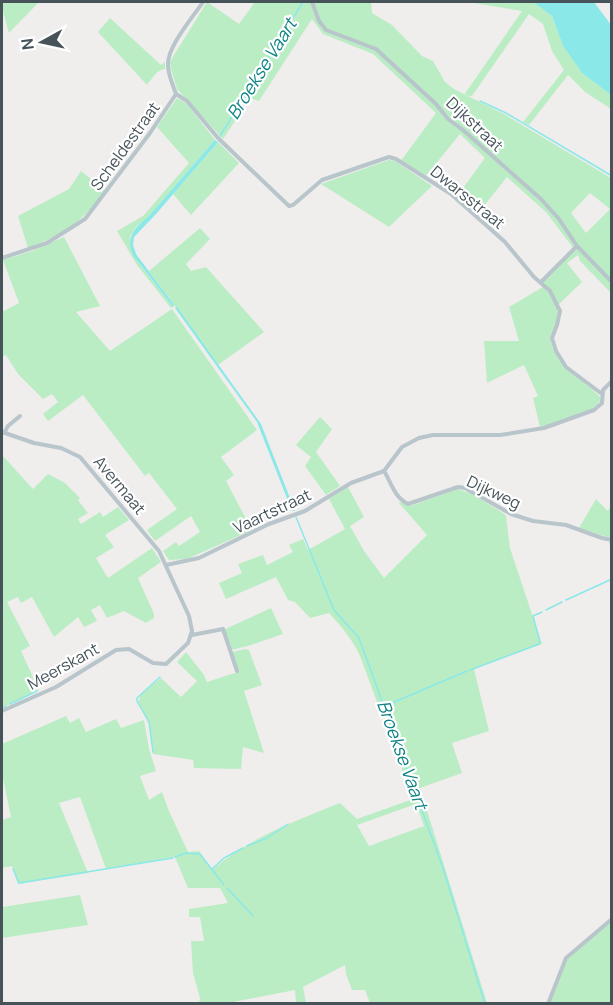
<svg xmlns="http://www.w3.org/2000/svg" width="613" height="1005" font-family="Manrope,sans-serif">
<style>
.green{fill:#bbedc5;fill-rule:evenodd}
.water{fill:#8ae8e9}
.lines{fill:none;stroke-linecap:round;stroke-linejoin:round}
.stream{stroke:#8ae8e9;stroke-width:1.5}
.minor{stroke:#b8c5ca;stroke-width:4}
.labels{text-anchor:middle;stroke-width:4.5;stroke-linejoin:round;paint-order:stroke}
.street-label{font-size:16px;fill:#46545a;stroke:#fff}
.water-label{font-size:18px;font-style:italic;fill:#108485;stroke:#fff}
</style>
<rect width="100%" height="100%" fill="#f0eded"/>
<path class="green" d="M2,2H39L9,33L2,8Z
M207,2L239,24L255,2H371L372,13L392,25L422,56L433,61L445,82L454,89L504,114L611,178V293L580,261L578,255L567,263L582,282L558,305L541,282L574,249L546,212L507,177L475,217L455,199L485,158L460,134L425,177L400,162L436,113L373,54L323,34L312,19L259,101L250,98L223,139L177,89L171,69L170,62L174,55ZM590,193L610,209L586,233L571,213Z
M468,2H533L552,16L563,46L582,73L611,95V109L585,92L568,75L529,125L523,122L564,70L552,51L543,24L529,14L472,96L464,95L522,11Z
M110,18L161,65L165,62V69C157,69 152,79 147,85L98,32Z
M177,98L187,104L215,140L148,217L136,227L130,237L139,263L173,307L171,308L137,265L117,231L143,216L189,163L157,127Z
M218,142L239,163L191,215L173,194Z
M389,160L395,161L432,186L389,227L321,184Z
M81,171L106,191C80,223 66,233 28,248L18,216L69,189Z
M200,228L210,239L186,264L191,271L206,267L264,332L218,365L149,271Z
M64,237L100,306L76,312L110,351L172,309L257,430L221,457L234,475L226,481L252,530L187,559L169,560L163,551L176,542L179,546L200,532L191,516L155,541L147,530L177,509L149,473L145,476L83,395L48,421L43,414L58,402L52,394L43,399L18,374L6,355L2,357V312L19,303L3,260L32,251Z
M543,287C562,305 560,316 550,337C556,371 581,376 601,398C597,414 555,424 540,427L533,398L538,396L524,365L487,383L484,341H519L509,307Z
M320,417L332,429L316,452L340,486L326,495L305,466L311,457L296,445Z
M3,456L33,489L48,474L65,483L80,498L78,500L88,513L78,519L81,524L100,512L103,517L118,507L129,520L105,535L114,547L96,558L108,578L152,548L161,562L138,578L154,614V618L146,623L124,611L107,618L100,605L91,610L97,621L84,627L78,617L54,637L32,597L21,603L18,597L7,602L30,646L21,651L39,690L2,708V457Z
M348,487L364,517L350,526L364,551L384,578L427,535L399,503L400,502L410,506L458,489L472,494L503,513L506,516L510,548L542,644L474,669L489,731L452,743L462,773L420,788L487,1003H370L365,990H352L346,974L345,965L303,987L306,1003H296L295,990L233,1002V1003H199L200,998L193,973L191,941H204L200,917H189V909L228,903L220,888H188L175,857L106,869L80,797L59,803L88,873L18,884L12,866L2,868V820L11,817L2,774V744L66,716L70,723L79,718L86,732L116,719L121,728L144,720L149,749L156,771L140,776L149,800L162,792L169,811L188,852L199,851L212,870C249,838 295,821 340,803L357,819L413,799L360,656C352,639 342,627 329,613L310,618L295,602L288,600L276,577L226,599L219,583L242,573L238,564L263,555L267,565L293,552L289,545L303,539L308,550L345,529L329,499ZM416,804L424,826L369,846L357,825Z
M596,499L608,511L611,505V538L579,528Z
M271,608L283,634L248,646L231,650L223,630Z
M246,649L249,650L262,685L244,691L264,753L243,747L241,769L194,768L193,760L153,754L149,724L138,702L141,694L161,678L181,697L197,681L177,662L186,652L204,675L207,682L238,672L232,652Z
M80,895L88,925L2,938V907Z
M611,921V1003L550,1004L568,958Z"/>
<path class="water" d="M533,2H594L611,25V95L582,73L563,46L552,16Z
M215,140L218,142L156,214L134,237L133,245L136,254L174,305L173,307L133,255C126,237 134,228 148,217Z
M177,307L261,424L295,511H292L257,422L175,308Z"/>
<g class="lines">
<path class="stream" d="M480,101L506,113L612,176
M220,136L303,2
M296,517L334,610L359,638L443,868L485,1004
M610,543L612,550
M566,600L612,579
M546,610L562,602
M470,670L539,644L540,642L533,616L542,612
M392,703L467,671
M10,704L37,691
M2,708L6,706
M153,752L149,722L137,701V698L160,677
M247,846L267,838L288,824
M175,857L186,853L200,854L224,885
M13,869L19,883L173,858
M212,869L224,858L243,848
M227,888L253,916"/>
<path class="minor" d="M312,2L319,21L326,30L376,49L436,104L448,119L463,130L541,199L559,219L577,246L612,282
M176,94L187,101L218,138L289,206L293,205L322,180L389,157L396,159L451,194L505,242L534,277L550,291L560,311L557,325L552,338L556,351L566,367L602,394
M176,94C173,85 168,75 168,65C167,47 193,17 203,2
M2,258L47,243L85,219L150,133L176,94
M541,282L577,246
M2,432L34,443L61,448L80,457L159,551L189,616L192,631L188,643L166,664L153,663L129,649L116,650L56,687L2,711
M4,433L8,426L20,416
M384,471L402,447L419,438L433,435H500L544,428L594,410L602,403L603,390L612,381
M384,471C391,482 394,497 408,504L458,487L465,488L511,514L533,521L566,525L602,538L612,540
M166,565L199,558L269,524L305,511L351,483L384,471
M192,635L223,629L237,671
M548,1004L566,958L612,919"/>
</g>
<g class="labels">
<g class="street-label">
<text transform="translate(475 124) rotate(43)" y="6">Dijkstraat</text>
<text transform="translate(125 146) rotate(-54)" y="6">Scheldestraat</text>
<text transform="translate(468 197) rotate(39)" y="6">Dwarsstraat</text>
<text transform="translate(120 485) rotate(50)" y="6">Avermaat</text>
<text transform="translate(494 492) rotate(25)" y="6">Dijkweg</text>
<text transform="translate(272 511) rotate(-25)" y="6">Vaartstraat</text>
<text transform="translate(63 666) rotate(-29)" y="6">Meerskant</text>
</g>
<g class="water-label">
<text transform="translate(262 69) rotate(-58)" y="6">Broekse Vaart</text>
<text transform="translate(402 755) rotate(70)" y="6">Broekse Vaart</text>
</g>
</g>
<rect width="613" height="1005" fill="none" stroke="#46545a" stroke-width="6"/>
<g transform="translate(42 42) rotate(262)" stroke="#ffffff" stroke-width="4.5" paint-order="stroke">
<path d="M0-4.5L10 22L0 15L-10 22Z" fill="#46545a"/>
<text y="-9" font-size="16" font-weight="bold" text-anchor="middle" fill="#46545a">N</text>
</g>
</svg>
